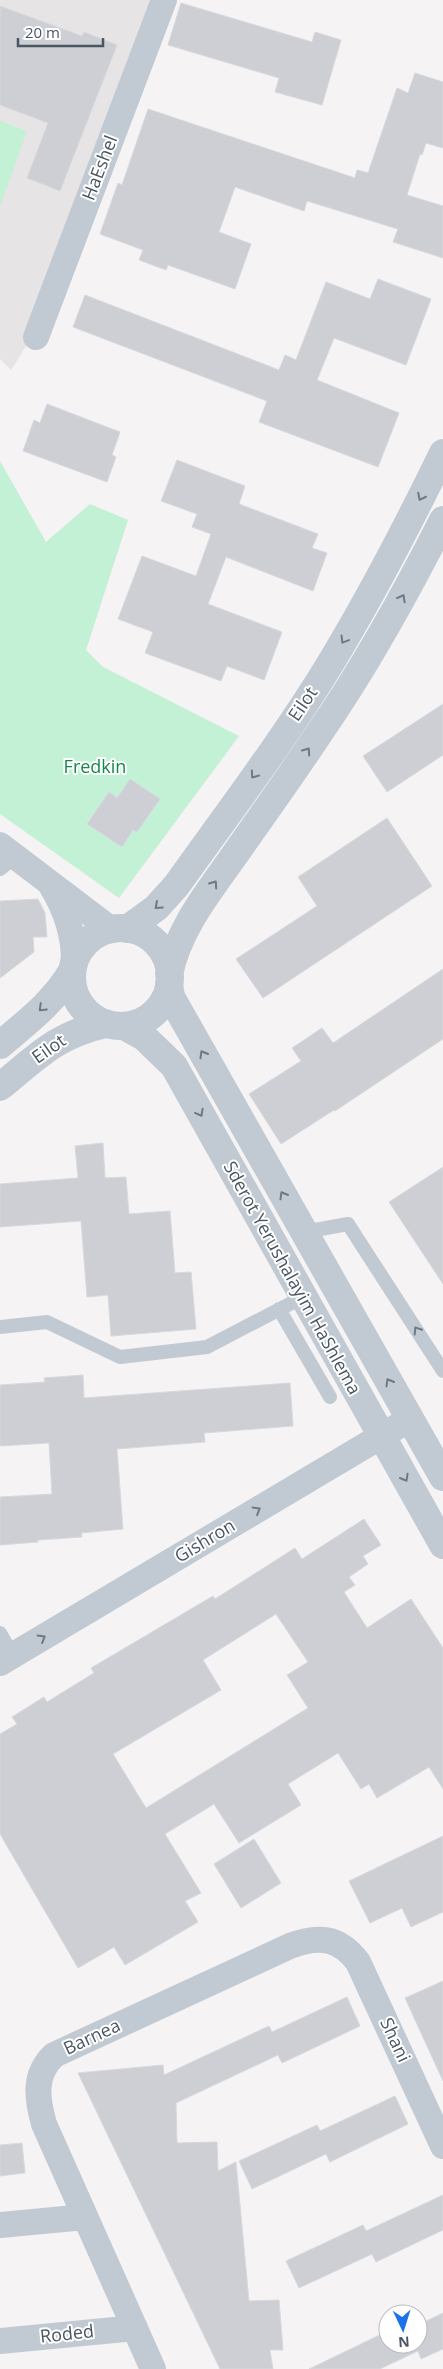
<svg xmlns="http://www.w3.org/2000/svg" width="443" height="2369" font-family="'Open Sans',sans-serif">
<style>
.education{fill:#e6e4e5}
.green{fill:#c3f1d5}
.building{fill:#cdcfd5;stroke:#d7d9de;fill-rule:evenodd}
.lines{fill:none;stroke-linecap:round;stroke-linejoin:round}
.service{stroke:#c1cad2;stroke-width:14}
.minor{stroke:#c1cad2;stroke-width:26}
.tertiary{stroke:#c1cad2;stroke-width:28}
.oneway{stroke:#6e7983}
.labels{text-anchor:middle;stroke-width:4;stroke-linejoin:round;paint-order:stroke}
.street-label{font-size:18px;fill:#4a5661;stroke:#fff}
.park-label{font-size:18px;fill:#17864f;stroke:#fff}
</style>
<rect width="100%" height="100%" fill="#f5f3f3"/>
<path class="education" d="M0,0H158L30,340L11,370L0,359Z"/>
<path class="green" d="M0,121L27,131L0,207Z
M0,461L46,542L90,504L128,520L86,650L103,667L239,736L119,898L0,814Z"/>
<path class="building" d="M181,3L312,42L315,32L341,40L322,105L275,92L279,78L168,45Z
M0,6L82,36L84,32L117,45L60,191L27,178L48,123L0,105Z
M415,73L443,82V148L426,143L422,155L420,154L407,195L443,206V258L393,242L398,229L307,201L304,211L235,187L219,232L251,244L235,289L168,265L166,270L139,260L143,250L100,234L118,183L122,185L148,109L355,178L357,170L368,173L397,88L408,93Z
M378,279L431,299L406,365L334,338L317,380L399,413L378,467L259,422L267,401L73,327L85,295L279,370L285,355L296,360L326,282L370,299Z
M47,404L120,432L112,455L116,457L107,482L23,451L34,420L40,423Z
M177,460L245,486L239,504L318,534L312,548L327,553L313,591L226,557L208,604L282,632L264,680L227,666L221,681L145,653L153,632L118,619L142,556L196,576L211,534L192,527L197,514L161,501Z
M443,704V755L387,792L363,756Z
M130,779L160,799L137,832L133,830L122,847L87,824L109,792L117,798Z
M387,818L432,886L263,998L236,959L317,906L298,877Z
M38,899L45,913L47,937H33L34,952L0,978V901Z
M443,969V1039L335,1111L334,1110L281,1144L249,1094L301,1061L292,1048L322,1028L333,1043Z
M103,1143L105,1178L126,1177L129,1214L170,1211L175,1273L191,1272L196,1329L111,1336L108,1295L87,1297L81,1221L0,1227V1184L78,1178L75,1146Z
M443,1167V1284L389,1202Z
M83,1375L84,1398L290,1383L293,1426L204,1433L205,1442L117,1449L123,1529L81,1533L82,1537L38,1540V1542L0,1545V1497L52,1494L49,1443L0,1446V1385L45,1382L44,1378Z
M364,1519L381,1545L363,1556L368,1564L349,1577L355,1585L344,1592L367,1628L411,1599L443,1648V1789L429,1767L377,1798L369,1784L361,1789L338,1753L288,1784L301,1805L239,1843L214,1804L165,1834L201,1893L185,1901L198,1922L125,1965L114,1947L78,1968L0,1834V1734L17,1724L12,1717L44,1697L47,1702L94,1673L91,1668L213,1596L215,1599L295,1548L302,1559ZM276,1614L308,1662L287,1675L308,1708L146,1808L113,1754L221,1690L203,1660Z
M443,1836V1912L411,1927L402,1908L370,1923L349,1881Z
M254,1839L281,1883L241,1908L214,1864Z
M443,1981V2081L405,1998Z
M347,1997L360,2026L282,2063L278,2055L176,2103L177,2143L217,2142L218,2171L236,2162L249,2301L279,2300L283,2350H270L273,2369H220L78,2073L163,2065L164,2075L269,2026L272,2032Z
M395,2096L408,2124L330,2162L326,2154L252,2189L239,2161L317,2125L320,2131Z
M22,2143L25,2173L0,2176V2145Z
M443,2195V2230L376,2262L372,2254L299,2288L286,2261L363,2225L366,2231Z
M443,2313V2349L421,2359L418,2351L380,2369H309L388,2331V2344H418V2325Z"/>
<g class="lines">
<path class="service" d="M0,869L16,856
M304,1232L348,1224L443,1371
M279,1309L330,1397
M0,1327L47,1322L120,1357L207,1347L303,1297
M0,1633L13,1656"/>
<path class="minor" d="M36,337L164,0
M0,845L112,930
M52,887C66,910 74,934 74,961
M0,1663L410,1419
M0,2225L85,2217
M0,2341L135,2328
M153,2369L44,2124C37,2099 33,2075 54,2055L290,1946C319,1935 339,1937 358,1962L443,2146"/>
<path class="tertiary" d="M72 977a49 49 0 1 1 98 0a49 49 0 1 1-98 0Z
M127,929L156,908L176,886C228,813 283,741 330,664C371,596 408,525 443,453
M169,974C179,927 209,892 236,853C264,813 293,773 320,732C367,664 406,593 443,520
M169,984L171,997L443,1477
M124,1026L144,1037L174,1066L443,1545
M0,1045C26,1023 55,1001 72,971
M0,1087C37,1057 56,1035 105,1024"/>
</g>
<defs><path id="oneway-chevron" d="M-2-3.5L2.5 0L-2 3.5" fill="none" stroke-width="1.6" stroke-linecap="round" stroke-linejoin="round" transform="scale(1.25)"/></defs>
<g class="oneway">
<use href="#oneway-chevron" transform="translate(421 497) rotate(117)"/>
<use href="#oneway-chevron" transform="translate(402 598) rotate(-61)"/>
<use href="#oneway-chevron" transform="translate(344 640) rotate(121)"/>
<use href="#oneway-chevron" transform="translate(307 751) rotate(-55)"/>
<use href="#oneway-chevron" transform="translate(254 775) rotate(125)"/>
<use href="#oneway-chevron" transform="translate(214 884) rotate(-55)"/>
<use href="#oneway-chevron" transform="translate(158 906) rotate(138)"/>
<use href="#oneway-chevron" transform="translate(42 1008) rotate(136)"/>
<use href="#oneway-chevron" transform="translate(203 1054) rotate(-120)"/>
<use href="#oneway-chevron" transform="translate(200 1113) rotate(61)"/>
<use href="#oneway-chevron" transform="translate(283 1195) rotate(-120)"/>
<use href="#oneway-chevron" transform="translate(417 1330) rotate(-123)"/>
<use href="#oneway-chevron" transform="translate(389 1382) rotate(-120)"/>
<use href="#oneway-chevron" transform="translate(405 1478) rotate(60)"/>
<use href="#oneway-chevron" transform="translate(257 1510) rotate(-31)"/>
<use href="#oneway-chevron" transform="translate(42 1638) rotate(-31)"/>
</g>
<g class="labels">
<g class="street-label">
<text transform="translate(100 168) rotate(-69)" y="6">HaEshel</text>
<text transform="translate(303 704) rotate(-56)" y="6">Eilot</text>
<text transform="translate(49 1049) rotate(-35)" y="6">Eilot</text>
<text transform="translate(292 1278) rotate(61)" y="6">Sderot Yerushalayim HaShlema</text>
<text transform="translate(205 1541) rotate(-31)" y="6">Gishron</text>
<text transform="translate(92 2037) rotate(-25)" y="6">Barnea</text>
<text transform="translate(395 2040) rotate(65)" y="6">Shani</text>
<text transform="translate(67 2334) rotate(-6)" y="6">Roded</text>
</g>
<g class="park-label">
<text x="95" y="773">Fredkin</text>
</g>
</g>
<g transform="translate(403 2329) rotate(176)"><circle r="24" fill="#ffffff" stroke="#b7bbc0"/>
<path d="M0-4L9 19L0 12L-9 19Z" fill="#1a73e8"/>
<text y="-8" font-size="14" font-weight="bold" text-anchor="middle" fill="#4a5661">N</text>
</g>
<path d="M18 38v8h85v-8" fill="none" stroke="#4a5661" stroke-width="2.5"/>
<text x="25" y="38" font-size="15" fill="#4a5661" stroke="#ffffff" stroke-width="4" paint-order="stroke">20 m</text>
</svg>
